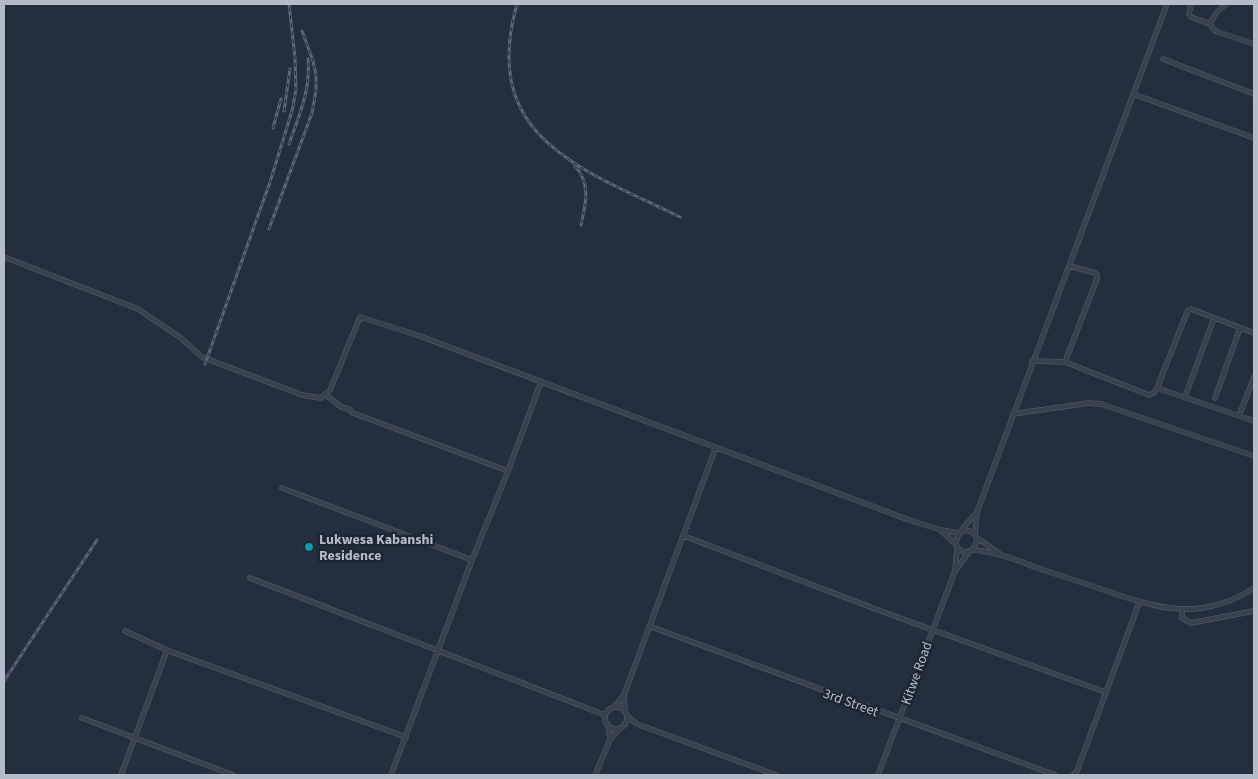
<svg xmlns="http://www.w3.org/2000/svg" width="1258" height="779" font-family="'Source Sans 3',sans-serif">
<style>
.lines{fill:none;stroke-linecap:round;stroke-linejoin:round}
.street-casing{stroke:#565f6c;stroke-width:5.5}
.street{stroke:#38414e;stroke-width:4.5}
.rail-casing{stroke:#5a6575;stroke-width:3}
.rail{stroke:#1d2633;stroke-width:1;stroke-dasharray:4;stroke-linecap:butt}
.culture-dot{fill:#0f9aa8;stroke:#1d2633;stroke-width:2}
.labels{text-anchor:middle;stroke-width:5;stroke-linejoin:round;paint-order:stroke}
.poi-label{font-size:14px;font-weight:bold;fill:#b4bcc9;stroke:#1d2633;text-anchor:start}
.street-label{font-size:14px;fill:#b4bcc9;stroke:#1d2633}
</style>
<rect width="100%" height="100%" fill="#242f3e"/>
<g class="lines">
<g class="street-casing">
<path id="street" d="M1191,4L1189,14L1191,17L1210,24L1214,30L1218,32L1254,44
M1210,24L1216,13L1226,4
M1163,59L1254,94
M1133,94L1254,138
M4,257L138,309L181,338L202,357L302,395L321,398L330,390L360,317L417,335L909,520L941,530L959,533
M1032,361L1065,362L1097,279V275L1095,273L1070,266
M1065,362L1149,395L1154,393L1157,388L1188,310L1191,309L1254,333
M1157,388L1254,421
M326,395L341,407L349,409L353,413L508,471L472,560L391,775
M1185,397L1214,318
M1215,398L1240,328
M1013,414L1089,403L1101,404L1254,456
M1239,416L1254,377
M508,471L541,382
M282,488L472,560
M962,531C970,529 976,533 977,542L972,550C968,552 964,553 960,550C947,541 970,521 977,512L1167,4
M942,532L956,544
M975,535L977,512
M684,536L886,613L1105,692
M977,538L999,553
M972,550C994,551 1014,559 1035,567C1058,575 1081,582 1104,590C1159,609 1201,622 1254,588
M955,570L957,548
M250,578L605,715
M1182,609V618L1191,623L1254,611
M649,626L1055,775
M125,631L169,651
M624,695L625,711
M615,706L624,695L716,447
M605 718a11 11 0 1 1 22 0a11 11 0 1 1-22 0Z
M627,716L637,724L776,775
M82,718L233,775
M608,725L610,740
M121,775L166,653L169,651L406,737
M595,775L610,740L619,729
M878,775L955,571L969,552
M1073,775L1077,771L1139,603"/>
</g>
<use href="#street" class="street"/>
<g class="rail-casing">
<path id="rail" d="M517,4C479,138 582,169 680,217
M284,111L290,69
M273,128L281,99
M289,144C299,116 311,89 308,59
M575,166C591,183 586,204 581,225
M269,229L312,113L316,91V75L313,61L302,31
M205,364L270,182L292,111L296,90L295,58L289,4
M4,681L97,540"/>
</g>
<use href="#rail" class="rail"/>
</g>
<circle class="culture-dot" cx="309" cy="547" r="5"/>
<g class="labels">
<g class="poi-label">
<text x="319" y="544">Lukwesa Kabanshi<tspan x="319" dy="16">Residence</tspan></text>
</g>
<g class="street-label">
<text transform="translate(916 673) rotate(-70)" y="5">Kitwe Road</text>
<text transform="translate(851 702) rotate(20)" y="5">3rd Street</text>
</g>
</g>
<rect width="1258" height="779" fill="none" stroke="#b4bcc9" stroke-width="10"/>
</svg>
